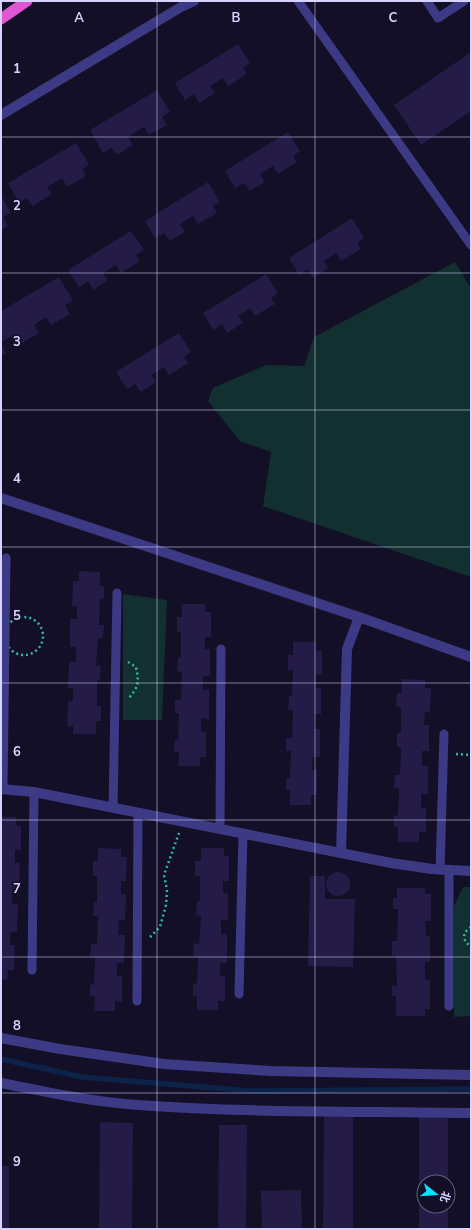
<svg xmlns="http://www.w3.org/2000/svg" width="472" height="1230" font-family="'Nunito Sans','Noto Sans SC',sans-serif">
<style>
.green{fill:#12302f}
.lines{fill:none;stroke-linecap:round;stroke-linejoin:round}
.stream{stroke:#0c2248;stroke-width:5.5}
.building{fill:#241b47}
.path{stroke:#2fb8b0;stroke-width:2.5;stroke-dasharray:2 3;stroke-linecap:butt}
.service{stroke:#3d3a85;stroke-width:9}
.minor{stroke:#3d3a85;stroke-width:10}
.trunk{stroke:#e055d1;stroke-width:11}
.grid{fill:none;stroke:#d9d4ff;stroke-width:1;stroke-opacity:0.55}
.grid-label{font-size:13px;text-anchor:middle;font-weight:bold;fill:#d9d4ff;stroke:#130f26;stroke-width:3;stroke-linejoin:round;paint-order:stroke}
</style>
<rect width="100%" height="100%" fill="#130f26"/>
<path class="green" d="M455,262L471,288V577L263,506L271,452L240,441L208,401L213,388L266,365L304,366L314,337Z
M123,594L167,600L162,720H123Z
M463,887H471V1016L454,1017V906Z"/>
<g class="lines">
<path class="stream" d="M1,1059L82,1077L252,1091L471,1089"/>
</g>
<path class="building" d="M238,44L250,63L243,68L247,74L228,86L223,78L210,86L215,93L199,103L194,94L185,100L175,83Z
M471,52V111L421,145L394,105Z
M157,90L170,112L162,117L167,125L149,135L144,127L128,137L133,145L117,155L112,148L103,153L90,130Z
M288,132L300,151L293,156L297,162L278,174L273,166L260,174L265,182L250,191L244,183L235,188L225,171Z
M76,143L89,165L82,169L86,176L67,187L62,178L47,187L52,194L32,206L27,198L19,203L8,183Z
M208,182L220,202L213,206L217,213L198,224L193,216L180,224L185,232L170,241L164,233L155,238L145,221Z
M1,195L11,213L3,217L8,226L1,230Z
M352,218L364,238L357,243L361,249L341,261L336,253L324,261L328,268L313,278L308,269L299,275L289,258Z
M131,231L144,250L136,255L140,261L121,273L116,265L103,273L108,280L93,290L88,281L79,287L68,270Z
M266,274L278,293L271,298L275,304L255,316L250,308L238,316L243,323L227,333L222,324L213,330L203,313Z
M59,277L73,301L65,305L70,314L51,325L46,317L34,325L39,333L22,343L16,334L1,342V311Z
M179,333L191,352L184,357L188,363L169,375L164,367L151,375L156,382L141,392L135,384L127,389L116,372Z
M1,344L6,353L1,356Z
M79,571L100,572V586H104V598L100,599L99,625H104L103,638H98L96,666H101L100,680L97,681V706H101V721H96V734H73V726H67L68,701H73V688H68L69,662H76V647H70V619H77V606H72L73,581H79Z
M182,604H205V612H211V637H205V649H210V676H203V690H209V719L201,718V732H206V757H200V766H178L179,752H174L175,740L178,739L179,713H175V700H181L182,672L177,671L178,658L181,657V632H177V617H182Z
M293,642H316V651H322V675H316V688H321V714H314V729H320V757H313L312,770H317V795H311V805H290V790H286V779L290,778L291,751H286V738H292L293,710H288L289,696L292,695L293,670H288V655H293Z
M402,679L425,680V688H431L430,712H425L424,725H429V751H422V766H428V794H421V807L426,808V832H419V842H398V827H394V816L398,815L399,789L394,788L395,775H400L401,747H397V733H401V707H396L397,693H402Z
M1,817H16V825L21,826V850H15V863H20L19,889H12V904H18L17,932H10V945H15L14,970H8L7,980L1,979Z
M98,848L121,849V857H127L126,881H121V894H126L125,920H119L118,935H125L124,963H117V976H122V1002L115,1001V1011H94L95,996H90V985L94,984L95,957H90L91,944H97L98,916H93L94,902H97V876H93V861H98Z
M201,848H224V856H229V881H223V893H228V920H221V934H227V963H220V976H225V1001H218V1010H197V996H193V984L197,983L198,957H193L194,943L199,944L201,916L196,915L197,902L200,901V876H195V861H201Z
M326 884a12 12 0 1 1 24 0a12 12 0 1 1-24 0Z
M310,876H325V899H355L353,967L308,966Z
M397,888H425V894H431V921H425L426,936H430V962H425V980H430V1009H425V1016H396V996H392V986H397L396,956H392V941H397L398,909H393V898H397Z
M324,1116L353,1117V1229H323Z
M419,1117L448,1118V1182H424V1206H448V1229H419Z
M100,1122L133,1123L132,1229H99Z
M219,1125H247L246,1229H218Z
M1,1166H9V1229H1Z
M301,1190L302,1229H262L261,1191Z"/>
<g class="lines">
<path class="path" d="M5 636a19 19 0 1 1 38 0a19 19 0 1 1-38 0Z
M128,662L136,667C139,682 139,686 129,698
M456,754L471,755
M471,927L465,932C463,938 465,943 471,946
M150,937L160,927L166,905L167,890L164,875L179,833"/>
<path class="service" d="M298,1L471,245
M427,1L438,18L464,1
M3,789L6,558
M113,808L117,593
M220,829L221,649
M440,870L444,734
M32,970L34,792
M239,994L243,834
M137,1001L138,813
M449,1006V870"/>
<path class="minor" d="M1,115L181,7L194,1
M1,498L359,617L471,657
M1,789L34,792L391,863L432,869L471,871
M341,853L347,649L359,617
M1,1038L60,1049L164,1064L271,1071L471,1075
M1,1083C47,1092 92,1102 138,1105C249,1113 360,1111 471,1113"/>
<path class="trunk" d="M1,19L27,1"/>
</g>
<path class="grid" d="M157,1V1229M315,1V1229M1,137H471M1,273H471M1,410H471M1,547H471M1,683H471M1,820H471M1,957H471M1,1093H471"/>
<g class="grid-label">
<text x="79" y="22">A</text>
<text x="236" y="22">B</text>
<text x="393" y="22">C</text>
<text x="17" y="73">1</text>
<text x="17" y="210">2</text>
<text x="17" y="346">3</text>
<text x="17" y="483">4</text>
<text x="17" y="620">5</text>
<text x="17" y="756">6</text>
<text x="17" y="893">7</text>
<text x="17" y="1030">8</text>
<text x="17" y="1166">9</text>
</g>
<rect width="472" height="1230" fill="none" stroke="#d9d4ff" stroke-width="4"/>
<g transform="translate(436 1194) rotate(107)"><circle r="19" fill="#130f26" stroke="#625e7d"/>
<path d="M0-3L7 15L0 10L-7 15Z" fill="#00e5ff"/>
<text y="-6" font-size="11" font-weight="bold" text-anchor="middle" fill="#d9d4ff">北</text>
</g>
</svg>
